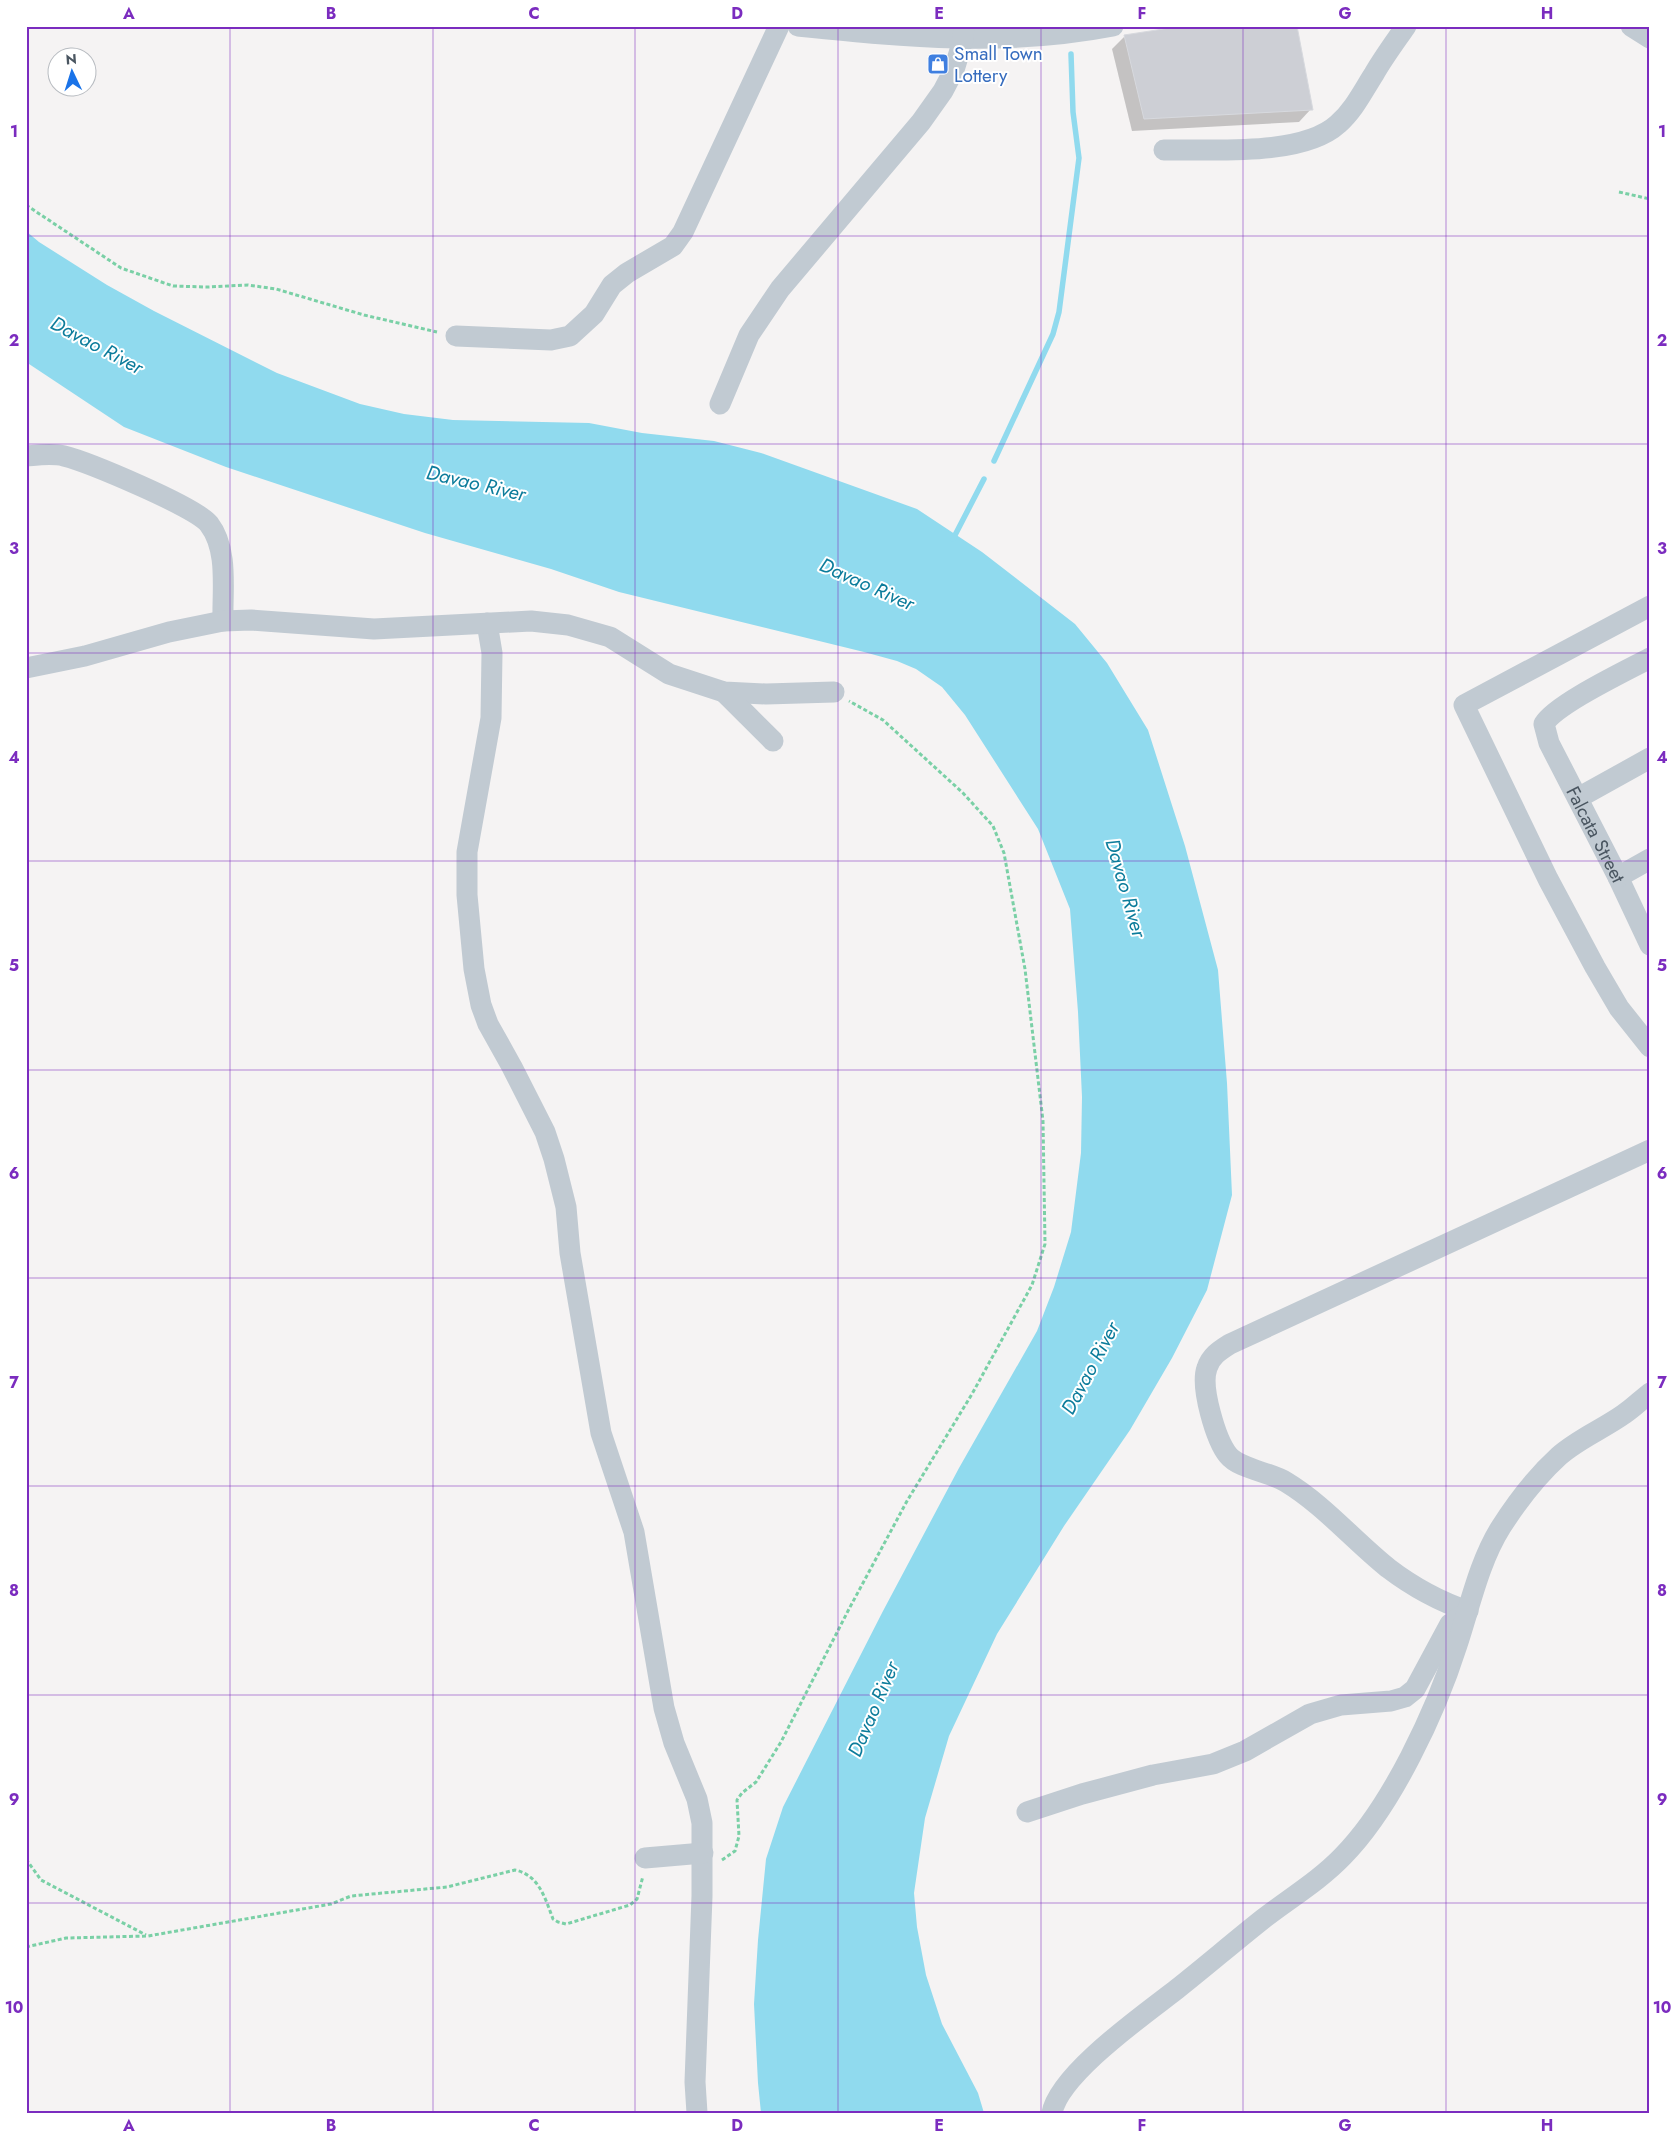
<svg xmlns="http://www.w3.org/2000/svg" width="1676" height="2139" font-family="Jost,sans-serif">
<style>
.water{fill:#90daee}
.shadow{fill:#0003}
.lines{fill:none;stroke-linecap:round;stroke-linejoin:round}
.stream{stroke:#90daee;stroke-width:5.5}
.building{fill:#cdcfd5;stroke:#d7d9de}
.path{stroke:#7ad0a6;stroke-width:3;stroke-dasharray:4 2.5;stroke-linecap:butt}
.minor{stroke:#c1cad2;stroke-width:21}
.grid{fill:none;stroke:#7b2cbf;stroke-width:1;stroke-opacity:0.55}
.labels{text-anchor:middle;stroke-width:4;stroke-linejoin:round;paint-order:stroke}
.shop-label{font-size:19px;fill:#366cbe;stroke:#fff;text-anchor:start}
.street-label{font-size:19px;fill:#4a5661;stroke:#fff}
.water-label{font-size:20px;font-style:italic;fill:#0c7c9b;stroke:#fff}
.neatline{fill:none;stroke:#7b2cbf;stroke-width:2}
.grid-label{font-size:16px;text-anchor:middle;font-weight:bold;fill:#7b2cbf}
</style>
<rect width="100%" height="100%" fill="#f5f3f3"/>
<path class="water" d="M26,231L39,242L107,285L154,311L277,373L360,404L404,414L453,420L589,423L642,433L714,441L761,453L917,509L982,552L1075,624L1107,663L1148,730L1185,846L1218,970L1227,1083L1232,1195L1207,1290L1172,1358L1130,1430L1064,1526L997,1634L949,1736L925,1818L914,1893L917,1927L926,1975L942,2024L978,2093L984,2113H761L758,2083L754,2004L758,1940L766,1859L783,1807L883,1611L959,1468L1037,1331L1054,1287L1071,1232L1081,1153L1082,1097L1078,1012L1070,909L1038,829L965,715L942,687L916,669L897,661L864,652L619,592L551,569L425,533L226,467L124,427L26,362Z"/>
<path class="shadow" d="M1125,36L1311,109L1299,122L1132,131L1112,49Z"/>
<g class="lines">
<path class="stream" d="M994,461L1053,334L1059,312L1079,158L1073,112L1071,54
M953,539L984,479"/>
</g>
<path class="building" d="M1183,26H1297L1313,110L1144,119L1124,35Z"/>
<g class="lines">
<path class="path" d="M1619,192L1650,199
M26,205L121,268L173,286L207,287L248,285L276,289L364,315L437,332
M26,1859L41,1880L146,1935
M722,1860L735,1851L739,1836L737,1800L742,1793L756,1782L781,1742L849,1609L907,1501L972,1394L1032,1285L1045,1244L1043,1121L1025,969L1004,853L993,826L963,793L883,720L849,701
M26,1947L66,1938L148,1936L331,1904L351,1896L447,1887L515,1870C539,1875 545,1898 553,1919L558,1922L566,1924L630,1905L637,1899L643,1876"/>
<g class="minor">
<path d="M798,26C907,37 1004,47 1113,26"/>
<path d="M1631,26L1650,38"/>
<path d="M1164,150C1211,149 1302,157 1338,124C1354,110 1363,91 1374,74C1383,58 1395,42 1406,26"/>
<path d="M456,336L551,340L570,336L594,314L612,285L627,273L673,246L683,232L779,26"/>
<path d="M720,404L749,335L780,289L921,122L943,91L954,70L963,40L964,26"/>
<path d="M26,456C39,455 52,453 64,456C88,462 196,507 209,524C229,550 222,591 223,621"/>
<path d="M1650,606L1464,705L1548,879L1595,967L1619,1008L1650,1047"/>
<path d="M487,623L492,653L491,718L467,852V895L474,969L481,1005L488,1024L512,1067L545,1132L554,1159L566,1207L570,1253L601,1433L634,1532L664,1708L674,1743L697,1799L702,1823V1896L695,2082L697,2113"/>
<path id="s1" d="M1650,658C1626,671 1556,704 1544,724L1549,743L1618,877L1650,945"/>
<path d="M26,668L85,656L169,632L223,621L251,620L374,629L531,621L568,625L610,637L669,674L724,692L766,694L834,692"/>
<path d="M724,692L773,741"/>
<path d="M1578,798L1650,758"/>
<path d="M1618,877L1650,859"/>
<path d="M1468,1611C1438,1601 1413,1587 1388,1568C1353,1540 1324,1505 1286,1482C1270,1472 1239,1469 1228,1455C1216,1440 1200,1387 1207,1368C1211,1356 1219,1351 1230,1344L1650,1150"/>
<path d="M1027,1812L1082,1794L1153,1775L1213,1764L1245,1751L1310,1714L1341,1705L1391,1701L1405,1697L1415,1689L1450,1624L1467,1612"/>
<path d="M645,1858L703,1853"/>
<path d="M1052,2113C1059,2074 1145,2014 1177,1989C1206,1966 1234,1942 1263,1919C1290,1898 1319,1881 1343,1856C1392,1806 1436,1711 1457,1645C1470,1606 1479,1562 1501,1527C1517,1502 1537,1476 1559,1456C1578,1439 1603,1429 1624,1414C1633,1408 1641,1400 1650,1393"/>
</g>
</g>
<path class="grid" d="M230,26V2113M433,26V2113M635,26V2113M838,26V2113M1041,26V2113M1243,26V2113M1446,26V2113M26,236H1650M26,444H1650M26,653H1650M26,861H1650M26,1070H1650M26,1278H1650M26,1486H1650M26,1695H1650M26,1903H1650"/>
<defs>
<g id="shop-square" transform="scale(1.125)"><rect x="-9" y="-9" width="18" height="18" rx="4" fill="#3f7fe0" stroke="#fff"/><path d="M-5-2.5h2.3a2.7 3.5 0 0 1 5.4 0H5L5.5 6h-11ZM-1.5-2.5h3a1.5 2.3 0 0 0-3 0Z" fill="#fff"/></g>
</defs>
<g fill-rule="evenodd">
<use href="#shop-square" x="938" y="64"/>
</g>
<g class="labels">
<g class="shop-label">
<text x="954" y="60">Small Town<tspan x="954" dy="22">Lottery</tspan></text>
</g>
<g class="street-label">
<text dy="7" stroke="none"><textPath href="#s1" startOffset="248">Falcata Street</textPath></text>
</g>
<g class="water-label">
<text transform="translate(97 345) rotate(28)" y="7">Davao River</text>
<text transform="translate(476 483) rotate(13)" y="7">Davao River</text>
<text transform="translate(867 584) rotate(24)" y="7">Davao River</text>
<text transform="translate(1126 888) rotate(74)" y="7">Davao River</text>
<text transform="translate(1090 1368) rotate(-62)" y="7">Davao River</text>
<text transform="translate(873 1709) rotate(-67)" y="7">Davao River</text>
</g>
</g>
<rect width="1676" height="2139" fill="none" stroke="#ffffff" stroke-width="55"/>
<g transform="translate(72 72) rotate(356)"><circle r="24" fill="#ffffff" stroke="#b7bbc0"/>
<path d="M0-4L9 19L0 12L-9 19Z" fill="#1a73e8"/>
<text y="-8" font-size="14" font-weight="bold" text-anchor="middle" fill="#4a5661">N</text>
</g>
<rect x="28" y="28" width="1620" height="2084" class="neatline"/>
<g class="grid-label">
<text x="129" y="19">A</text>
<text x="331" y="19">B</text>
<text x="534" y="19">C</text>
<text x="737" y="19">D</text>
<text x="939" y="19">E</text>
<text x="1142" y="19">F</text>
<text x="1345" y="19">G</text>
<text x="1547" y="19">H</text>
<text x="14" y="137">1</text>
<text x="1662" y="137">1</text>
<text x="14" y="346">2</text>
<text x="1662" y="346">2</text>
<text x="14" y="554">3</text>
<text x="1662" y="554">3</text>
<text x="14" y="763">4</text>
<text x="1662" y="763">4</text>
<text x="14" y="971">5</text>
<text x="1662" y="971">5</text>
<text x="14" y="1179">6</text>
<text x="1662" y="1179">6</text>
<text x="14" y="1388">7</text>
<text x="1662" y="1388">7</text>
<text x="14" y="1596">8</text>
<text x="1662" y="1596">8</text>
<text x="14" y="1805">9</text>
<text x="1662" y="1805">9</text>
<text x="14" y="2013">10</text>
<text x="1662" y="2013">10</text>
<text x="129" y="2131">A</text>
<text x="331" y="2131">B</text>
<text x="534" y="2131">C</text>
<text x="737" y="2131">D</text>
<text x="939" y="2131">E</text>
<text x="1142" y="2131">F</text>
<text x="1345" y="2131">G</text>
<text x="1547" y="2131">H</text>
</g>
</svg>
